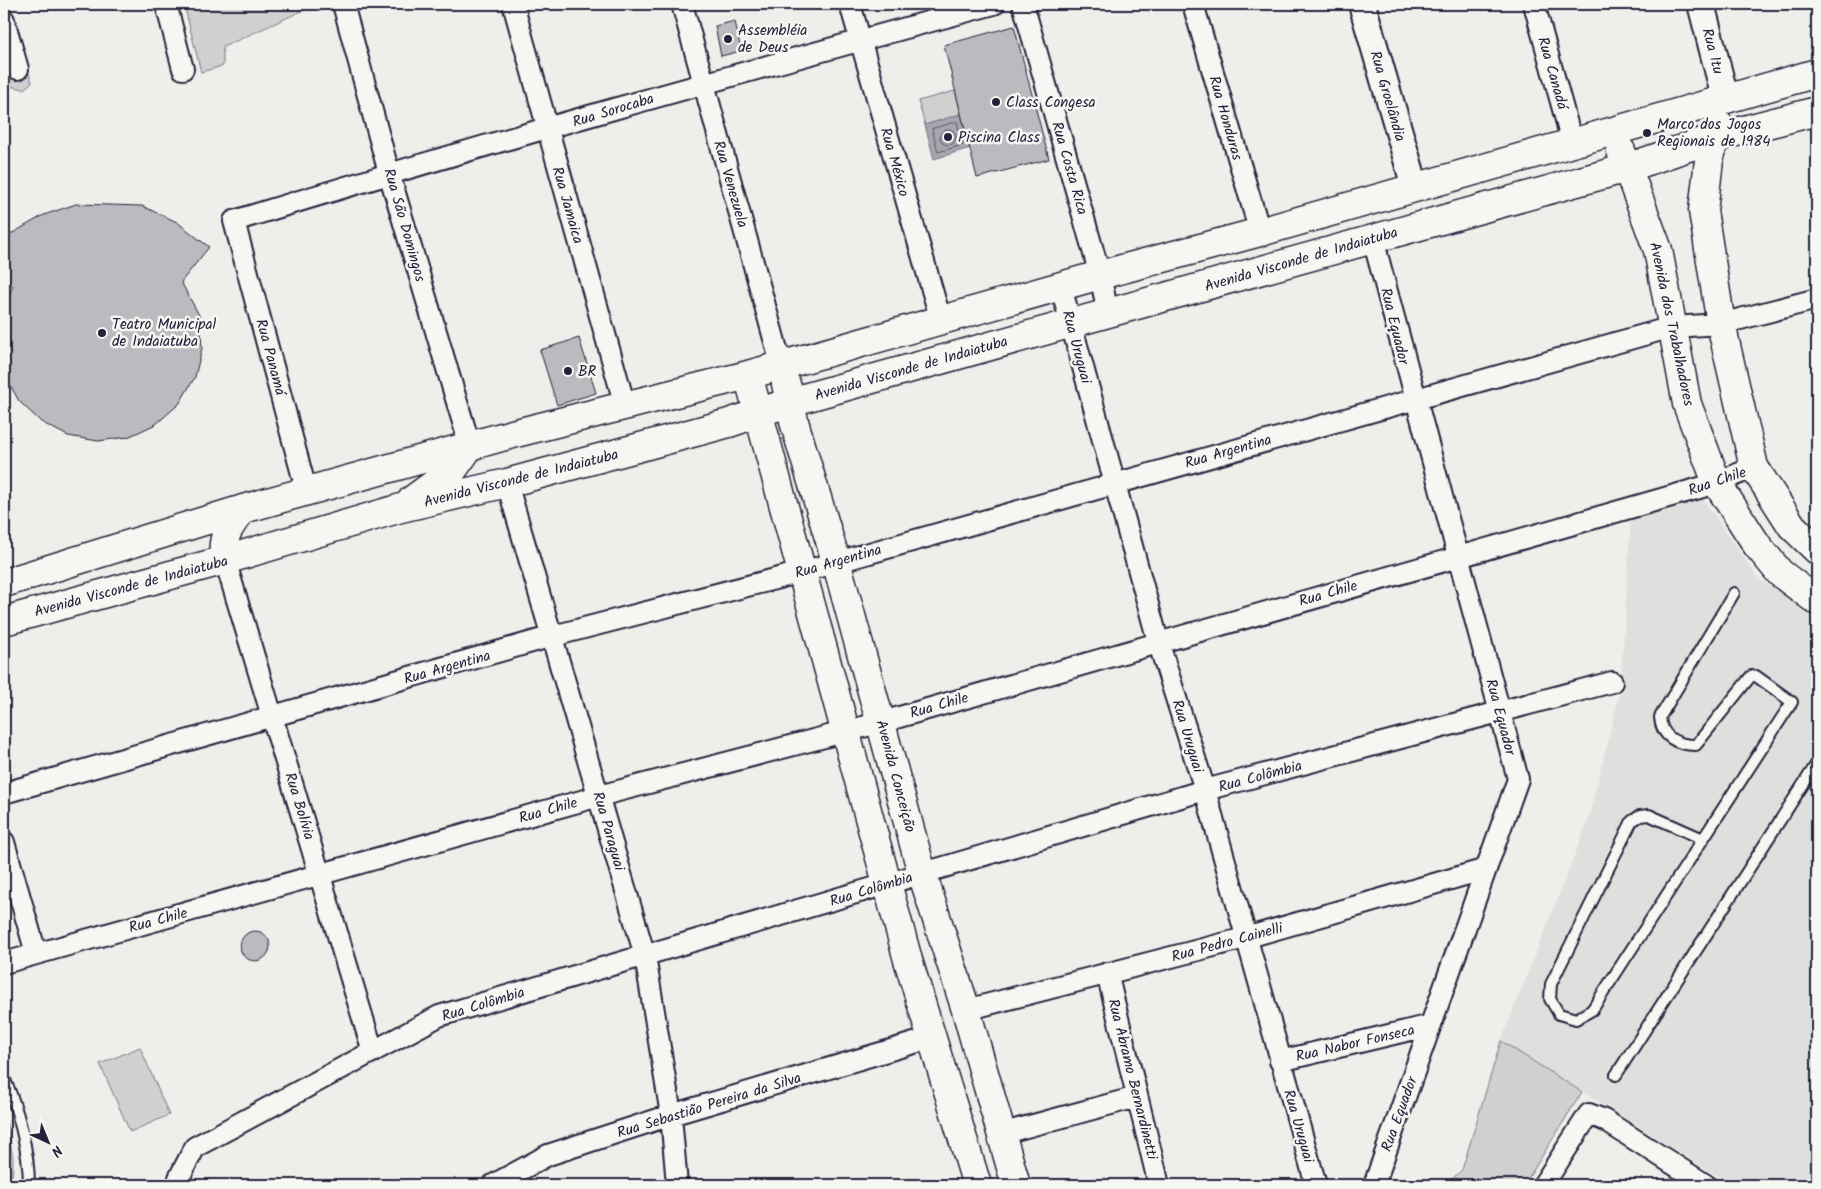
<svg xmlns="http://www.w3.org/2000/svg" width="1821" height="1189" font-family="Kalam,sans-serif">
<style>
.built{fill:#dfdfde}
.green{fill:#d0d0d1;stroke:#797986}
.water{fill:#a7a7af;stroke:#727281}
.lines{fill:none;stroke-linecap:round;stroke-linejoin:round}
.shore{stroke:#575769;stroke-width:1}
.building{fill:#bbbbbf;stroke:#22223b}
.service-casing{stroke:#22223b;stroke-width:14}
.minor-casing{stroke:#22223b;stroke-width:24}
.tertiary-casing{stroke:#22223b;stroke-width:30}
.primary-casing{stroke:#22223b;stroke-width:31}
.service{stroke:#f6f6f2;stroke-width:10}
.minor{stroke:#f6f6f2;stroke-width:20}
.tertiary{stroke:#f6f6f2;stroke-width:26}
.primary{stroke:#f6f6f2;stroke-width:28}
.poi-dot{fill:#22223b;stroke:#f6f6f2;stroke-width:2}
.labels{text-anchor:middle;stroke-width:5;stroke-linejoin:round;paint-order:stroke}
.poi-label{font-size:15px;fill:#22223b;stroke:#f6f6f2;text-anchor:start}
.street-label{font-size:15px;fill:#22223b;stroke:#f6f6f2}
</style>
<rect width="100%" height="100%" fill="#eeeeeb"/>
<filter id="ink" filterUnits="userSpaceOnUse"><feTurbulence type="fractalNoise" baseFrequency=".02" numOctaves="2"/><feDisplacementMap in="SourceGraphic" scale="10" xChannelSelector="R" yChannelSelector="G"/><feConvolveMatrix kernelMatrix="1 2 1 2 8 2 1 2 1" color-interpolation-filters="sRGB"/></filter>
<g filter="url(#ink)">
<path class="built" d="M1701,496L1758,578L1817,617V1185H1732L1501,1041L1588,821L1620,692L1631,519Z"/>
<path class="green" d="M4,4L32,82L24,89L4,85Z
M184,4H317L223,47V66L201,72Z
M955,91L961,114L925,125L918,101Z
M1501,1041L1582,1092L1524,1185H1445L1462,1170Z
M140,1047L169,1115L130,1132L100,1064Z
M4,1110L13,1158L12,1185H4Z"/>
<path class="water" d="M961,114L970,148L934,159L925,125Z"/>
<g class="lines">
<path class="shore" d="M957,122L963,145L938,152L932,129Z
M940 137a8 8 0 1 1 16 0a8 8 0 1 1-16 0Z"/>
</g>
<path class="building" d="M735,21L741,51L721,56L715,26Z
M1014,26L1049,159L977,178L944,45Z
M76,204L142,206L177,222L209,247L181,282L200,317L202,348L195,377L179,404L156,424L128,437L98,441L68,436L41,422L19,401L4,374V308L13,286L4,280V238L44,215Z
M579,338L596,393L557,405L540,350Z
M240 946a15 15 0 1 1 30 0a15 15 0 1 1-30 0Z"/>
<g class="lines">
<g class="service-casing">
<path id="service" d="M1703,839L1649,815L1640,816L1632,821L1551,984L1550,999L1559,1014L1576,1019L1592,1010L1792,702L1756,676H1751L1696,745C1677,745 1661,737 1660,717L1734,593
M1616,1075L1817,763
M4,1078C18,1107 29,1152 29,1185"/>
</g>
<g class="minor-casing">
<path id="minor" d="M166,4L183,69
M343,4L389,173L470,446
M513,4L625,406
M682,4L781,364
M850,4L941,321
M1023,4L1100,275L1108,313
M1193,4L1260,232
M1534,4L1572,142
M4,20L18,69
M1373,239L1518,779L1374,1185
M1061,287L1158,641L1205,790L1316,1185
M507,483L645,956L671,1115L677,1185
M307,493L234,221C486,143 740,73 994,4
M225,560L373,1052
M4,793L553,636L802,572L1672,327L1721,324L1817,299
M4,842L36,953
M4,963L599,796L882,722L1717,483L1754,467
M1107,973L1159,1185
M966,1010L1245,938L1486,869
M1280,1061L1431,1025
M1000,1134L1137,1097
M182,1185L179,1178L195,1147L439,1016L1205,790L1612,682
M493,1185L548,1155L671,1115L931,1038
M1543,1185L1589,1114L1604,1120L1706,1185"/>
</g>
<g class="tertiary-casing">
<path id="tertiary" d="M1362,4L1415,187
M1701,4L1725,97"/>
</g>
<g class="primary-casing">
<path id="primary" d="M1719,125L1709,160L1703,211L1721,324L1754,467L1792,526L1817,550
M1621,151L1658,250L1687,404L1717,483L1757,545L1780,573L1817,601
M748,375L908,960L977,1185
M786,384L795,425L836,561L922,873L966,1010L1016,1185
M412,500L452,471L470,446
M225,560C220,538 229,526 243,509
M4,583L243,509L516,433L748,375L1100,275L1260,232L1817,73
M4,621L225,560L401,508L507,483L729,423L790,402L1627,168L1717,137L1817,111"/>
</g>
<use href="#service" class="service"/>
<use href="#minor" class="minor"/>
<use href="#tertiary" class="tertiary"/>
<use href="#primary" class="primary"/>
</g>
</g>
<g class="poi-dot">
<circle cx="728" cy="39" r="5"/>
<circle cx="996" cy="102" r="5"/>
<circle cx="1647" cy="133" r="5"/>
<circle cx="948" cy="137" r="5"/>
<circle cx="102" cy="333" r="5"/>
<circle cx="568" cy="371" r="5"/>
</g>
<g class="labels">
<g class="poi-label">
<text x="738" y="35">Assembléia<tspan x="738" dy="17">de Deus</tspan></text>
<text x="1006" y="107">Class Congesa</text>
<text x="1657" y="129">Marco dos Jogos<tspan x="1657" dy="17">Regionais de 1984</tspan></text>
<text x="958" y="142">Piscina Class</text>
<text x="112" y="329">Teatro Municipal<tspan x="112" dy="17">de Indaiatuba</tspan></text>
<text x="578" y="376">BR</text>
</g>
<g class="street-label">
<text transform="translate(1713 51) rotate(75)" y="5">Rua Itu</text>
<text transform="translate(1553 73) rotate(74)" y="5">Rua Canadá</text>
<text transform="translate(1388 96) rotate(74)" y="5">Rua Groelândia</text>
<text transform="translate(613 110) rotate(-17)" y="5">Rua Sorocaba</text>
<text transform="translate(1226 118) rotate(74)" y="5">Rua Honduras</text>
<text transform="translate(895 162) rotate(74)" y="5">Rua México</text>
<text transform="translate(1070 168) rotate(74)" y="5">Rua Costa Rica</text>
<text transform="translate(731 184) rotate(74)" y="5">Rua Venezuela</text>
<text transform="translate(568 205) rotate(74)" y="5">Rua Jamaica</text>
<text transform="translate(405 225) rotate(74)" y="5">Rua São Domingos</text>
<text transform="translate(1301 259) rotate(-16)" y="5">Avenida Visconde de Indaiatuba</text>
<text transform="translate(1672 324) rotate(78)" y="5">Avenida dos Trabalhadores</text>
<text transform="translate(1395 326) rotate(76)" y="5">Rua Equador</text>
<text transform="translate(1077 347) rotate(75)" y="5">Rua Uruguai</text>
<text transform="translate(271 357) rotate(75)" y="5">Rua Panamá</text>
<text transform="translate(911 368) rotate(-16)" y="5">Avenida Visconde de Indaiatuba</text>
<text transform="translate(1228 451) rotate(-16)" y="5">Rua Argentina</text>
<text transform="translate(521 478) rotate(-14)" y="5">Avenida Visconde de Indaiatuba</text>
<text transform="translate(1717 481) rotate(-19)" y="5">Rua Chile</text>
<text transform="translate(838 561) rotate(-16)" y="5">Rua Argentina</text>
<text transform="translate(131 586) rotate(-15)" y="5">Avenida Visconde de Indaiatuba</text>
<text transform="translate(1328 593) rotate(-16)" y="5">Rua Chile</text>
<text transform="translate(447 667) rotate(-16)" y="5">Rua Argentina</text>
<text transform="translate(939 705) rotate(-16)" y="5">Rua Chile</text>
<text transform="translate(1501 717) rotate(75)" y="5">Rua Equador</text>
<text transform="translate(1188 736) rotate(73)" y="5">Rua Uruguai</text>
<text transform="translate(896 776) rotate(75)" y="5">Avenida Conceição</text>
<text transform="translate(1260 776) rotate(-15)" y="5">Rua Colômbia</text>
<text transform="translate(300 806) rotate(73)" y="5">Rua Bolívia</text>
<text transform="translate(548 810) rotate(-16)" y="5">Rua Chile</text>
<text transform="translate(609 831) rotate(74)" y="5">Rua Paraguai</text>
<text transform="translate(871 889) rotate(-17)" y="5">Rua Colômbia</text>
<text transform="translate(158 920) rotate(-15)" y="5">Rua Chile</text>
<text transform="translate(1227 942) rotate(-15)" y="5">Rua Pedro Cainelli</text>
<text transform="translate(483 1004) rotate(-17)" y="5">Rua Colômbia</text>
<text transform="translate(1355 1043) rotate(-13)" y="5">Rua Nabor Fonseca</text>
<text transform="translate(1133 1079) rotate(76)" y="5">Rua Abramo Bernardinetti</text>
<text transform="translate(709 1105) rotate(-17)" y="5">Rua Sebastião Pereira da Silva</text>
<text transform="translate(1399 1114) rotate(-70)" y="5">Rua Equador</text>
<text transform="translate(1299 1126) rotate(74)" y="5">Rua Uruguai</text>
</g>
</g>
<rect width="1821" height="1189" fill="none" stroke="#f6f6f2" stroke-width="20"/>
<rect x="10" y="10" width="1801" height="1169" fill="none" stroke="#22223b" stroke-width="2" filter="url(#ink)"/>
<g transform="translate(48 1142) rotate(136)" stroke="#f6f6f2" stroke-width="4" paint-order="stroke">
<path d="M0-4L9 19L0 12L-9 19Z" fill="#22223b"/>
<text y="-8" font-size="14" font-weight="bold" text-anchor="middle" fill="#22223b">N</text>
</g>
</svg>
